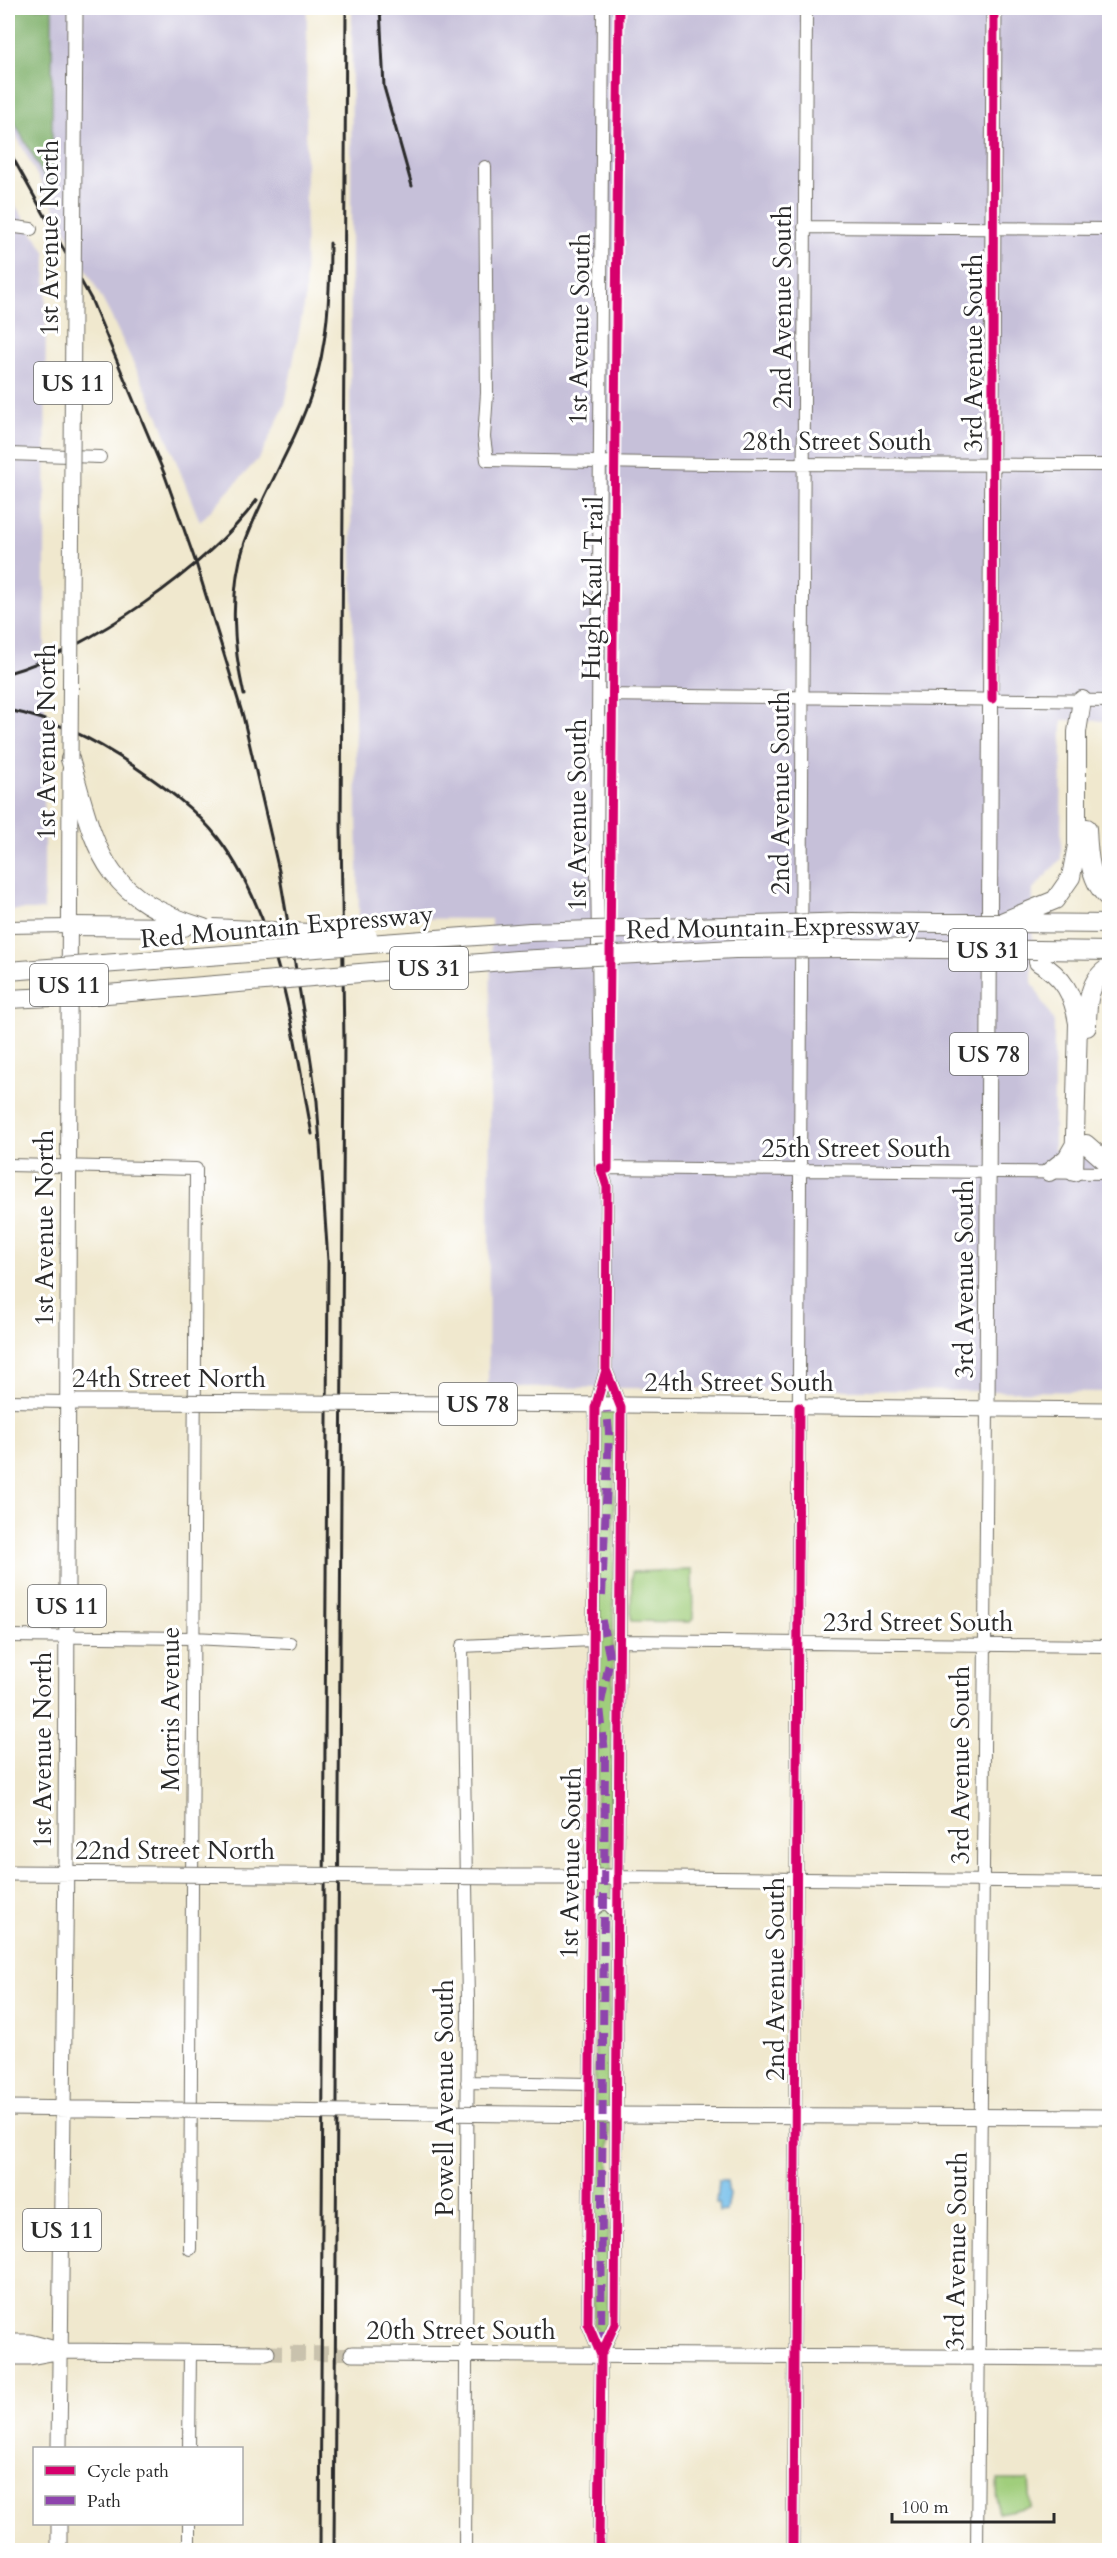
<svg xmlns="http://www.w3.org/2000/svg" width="1117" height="2558" font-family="Cardo,serif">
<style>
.industrial{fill:#c6c0d9}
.green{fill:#a0ce7c;stroke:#667c54;stroke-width:1.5}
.forest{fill:#80b16c;stroke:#566e4c;stroke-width:1.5}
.water{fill:#6fbce9;stroke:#4d748a;stroke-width:1.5}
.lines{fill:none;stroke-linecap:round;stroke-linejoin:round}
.minor-tunnel{stroke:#c9c2ad;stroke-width:12;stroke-dasharray:12 6;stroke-linecap:butt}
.major-tunnel{stroke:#c9c2ad;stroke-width:15;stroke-dasharray:15 8;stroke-linecap:butt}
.minor-casing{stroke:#706d64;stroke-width:14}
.major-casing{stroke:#706d64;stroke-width:17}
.highway-casing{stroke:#706d64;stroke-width:20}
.minor{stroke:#fff;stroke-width:12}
.major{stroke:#fff;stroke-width:15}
.highway{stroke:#fff;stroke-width:18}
.rail{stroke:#2b2b2b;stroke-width:3}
.major-bridge-casing{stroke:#706d64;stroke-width:17;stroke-linecap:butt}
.highway-bridge-casing{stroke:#706d64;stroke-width:20;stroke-linecap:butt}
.major-bridge{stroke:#fff;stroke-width:15}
.highway-bridge{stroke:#fff;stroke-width:18}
.quiet{stroke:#8e44ad;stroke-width:8;stroke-dasharray:15 8;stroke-linecap:butt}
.cycleway-casing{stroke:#fff;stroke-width:13}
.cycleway{stroke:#d6006c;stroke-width:9}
.labels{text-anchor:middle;stroke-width:6;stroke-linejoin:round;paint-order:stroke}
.shield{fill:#fff;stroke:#6b6b6b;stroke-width:1.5}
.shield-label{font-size:24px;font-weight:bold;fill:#2b2b2b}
.street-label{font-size:26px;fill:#2b2b2b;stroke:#fff}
</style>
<rect width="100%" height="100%" fill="#fff"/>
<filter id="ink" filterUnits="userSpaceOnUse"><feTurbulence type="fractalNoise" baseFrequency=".0167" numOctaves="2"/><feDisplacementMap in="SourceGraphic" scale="12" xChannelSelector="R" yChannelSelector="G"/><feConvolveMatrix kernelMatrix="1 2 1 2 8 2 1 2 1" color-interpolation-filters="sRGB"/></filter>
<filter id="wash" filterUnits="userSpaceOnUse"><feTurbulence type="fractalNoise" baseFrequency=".008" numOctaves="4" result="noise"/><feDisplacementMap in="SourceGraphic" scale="24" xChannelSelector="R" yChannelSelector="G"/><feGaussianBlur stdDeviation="1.35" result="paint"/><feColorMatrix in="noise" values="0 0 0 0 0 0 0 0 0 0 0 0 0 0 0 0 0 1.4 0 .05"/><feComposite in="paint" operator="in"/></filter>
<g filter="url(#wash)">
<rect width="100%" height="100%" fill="#f0e8ce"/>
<path class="industrial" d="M8,8H307L305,300L285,405L260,457L200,522L158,415L110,314L8,120Z
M352,8H1109V721L1062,720L1061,859L1033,890L1032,982L1054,1022V1150L1109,1151V1392L488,1387L491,919L359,918L350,451Z
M8,194L46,253L44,910H8Z"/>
<path class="green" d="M607,1387L615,1408L608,2323L601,2336L593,2324L599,1409Z
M692,1570L693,1619L690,1622L631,1621L632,1572Z
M997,2480H1029L1031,2507L998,2513Z"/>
<path class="forest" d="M8,8H52V191L8,110Z"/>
<path class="water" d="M718,2181H727L729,2195L726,2211L719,2212L718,2203H716Z"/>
</g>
<g filter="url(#ink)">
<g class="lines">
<path class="minor-tunnel" d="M338,2354H352"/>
<path class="major-tunnel" d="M267,2353L338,2354"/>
<g class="minor-casing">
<path id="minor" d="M485,167L487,393L484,437L487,460L710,464L1110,465
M8,226L31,229
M804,227L1110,229
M8,454L100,457
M600,695L1110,701
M8,927L69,926
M8,1165L196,1169L190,2249
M601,1168L1110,1173
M8,1401L67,1402
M8,1636L193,1638L290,1643
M619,1641L1110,1646
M618,1877L1110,1882
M591,1912L603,1903L609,1905L618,1915
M467,2082L590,2084
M601,2355L615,2324L621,1408L606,1370
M189,2448L190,2351
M189,2524V2550
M465,2550L468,2002L462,1646L592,1640
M599,2550L601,2355L588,2324L595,1408L606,1370L607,1187L601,1168L597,868L603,8
M793,2550L806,8
M977,2550L987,1408"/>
</g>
<g class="major-casing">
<path id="major" d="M67,1402H124
M624,1405L1110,1410
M987,1408L994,8
M8,1873L159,1874
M508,1877H618
M8,2108L172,2110
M609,2115L1110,2117
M8,2342H29L59,2350
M352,2354L1110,2358
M8,2357H30L62,2351L267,2353
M59,2448L66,1855L70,771
M59,2524V2550"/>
</g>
<g class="highway-casing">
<path id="highway" d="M70,759C97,853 101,896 204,928
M1087,828C1088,852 1089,883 1110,899
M851,922L939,923
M999,923L1055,900L1071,877L1077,845V732L1082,700
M1009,923L1110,924
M69,926L184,927
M851,948L938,949
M1038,950L1110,951
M1038,962C1064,977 1073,994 1078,1023L1074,1172
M1087,1027C1087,1005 1088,979 1110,967
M1086,1144L1110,1165
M1049,1172L1067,1158L1075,1144"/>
</g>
<use href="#minor" class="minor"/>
<use href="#major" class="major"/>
<use href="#highway" class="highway"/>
<path class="rail" d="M380,8L384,87L412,186
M8,149L91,299L164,473L196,563L243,716L279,871L305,1022L317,1101L328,1261L320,2550
M8,673C87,651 208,567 257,500
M244,695C233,647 229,589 245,542C264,490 295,444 312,392C328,345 330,292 330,243
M8,710C54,719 96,740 135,767C164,787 196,809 218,838C281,921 293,1034 312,1134
M334,2550L344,1044L341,826L346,8"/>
<g class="major-bridge-casing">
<path id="major-bridge" d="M70,759L75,8
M124,1402L624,1405
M159,1874L508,1877
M172,2110L609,2115"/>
</g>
<g class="highway-bridge-casing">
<path id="highway-bridge" d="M939,923H999
M213,928L368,936
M938,949L1038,950
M8,971L530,932L851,922
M8,999L95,995L517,960L735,949L851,948"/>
</g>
<use href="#major-bridge" class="major-bridge"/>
<use href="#highway-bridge" class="highway-bridge"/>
<path class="quiet" d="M602,1596L609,1433L607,1411
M601,2346L605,1753L600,1707L610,1659L601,1617"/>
<g class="cycleway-casing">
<path id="cycleway" d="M992,699L994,8
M608,1169L619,8
M601,2355L615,2324L621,1408L606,1370
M599,2550L601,2355L588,2324L595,1408L606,1370L607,1187L601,1168
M793,2550L799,1407"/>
</g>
<use href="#cycleway" class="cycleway"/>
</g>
</g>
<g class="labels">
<g class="shield">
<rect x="34" y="362" width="78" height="42" rx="4.5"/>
<rect x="949" y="929" width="78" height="42" rx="4.5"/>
<rect x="390" y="947" width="78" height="42" rx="4.5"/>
<rect x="30" y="964" width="78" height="42" rx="4.5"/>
<rect x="950" y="1033" width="78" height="42" rx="4.5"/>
<rect x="439" y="1383" width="78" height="42" rx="4.5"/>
<rect x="28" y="1585" width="78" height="42" rx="4.5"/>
<rect x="23" y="2209" width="78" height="42" rx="4.5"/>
</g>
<g class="shield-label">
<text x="73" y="391">US 11</text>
<text x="988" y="958">US 31</text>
<text x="429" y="976">US 31</text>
<text x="69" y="993">US 11</text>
<text x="989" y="1062">US 78</text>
<text x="478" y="1412">US 78</text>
<text x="67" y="1614">US 11</text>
<text x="62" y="2238">US 11</text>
</g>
<g class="street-label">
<text transform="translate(49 238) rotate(-90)" y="9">1st Avenue North</text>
<text transform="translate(782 307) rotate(-90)" y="9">2nd Avenue South</text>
<text transform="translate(579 329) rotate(-89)" y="9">1st Avenue South</text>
<text transform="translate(973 353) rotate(-90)" y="9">3rd Avenue South</text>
<text x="837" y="450">28th Street South</text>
<text transform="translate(592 588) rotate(-89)" y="9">Hugh Kaul Trail</text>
<text transform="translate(46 742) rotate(-90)" y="9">1st Avenue North</text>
<text transform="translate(780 793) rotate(-90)" y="9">2nd Avenue South</text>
<text transform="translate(577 815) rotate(-90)" y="9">1st Avenue South</text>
<text transform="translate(287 926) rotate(-5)" y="9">Red Mountain Expressway</text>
<text transform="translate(773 927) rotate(-1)" y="9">Red Mountain Expressway</text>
<text x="856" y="1157">25th Street South</text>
<text transform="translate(44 1228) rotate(-90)" y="9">1st Avenue North</text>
<text transform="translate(964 1279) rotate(-90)" y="9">3rd Avenue South</text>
<text x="169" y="1387">24th Street North</text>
<text x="739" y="1391">24th Street South</text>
<text x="918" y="1631">23rd Street South</text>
<text transform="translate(170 1709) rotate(-90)" y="9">Morris Avenue</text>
<text transform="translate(42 1750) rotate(-90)" y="9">1st Avenue North</text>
<text transform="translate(960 1765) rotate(-90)" y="9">3rd Avenue South</text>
<text x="175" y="1859">22nd Street North</text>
<text transform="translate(570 1863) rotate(-89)" y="9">1st Avenue South</text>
<text transform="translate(775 1979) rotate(-90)" y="9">2nd Avenue South</text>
<text transform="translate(444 2098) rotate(-90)" y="9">Powell Avenue South</text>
<text transform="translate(956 2251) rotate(-89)" y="9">3rd Avenue South</text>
<text x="461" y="2339">20th Street South</text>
</g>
</g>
<rect width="1117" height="2558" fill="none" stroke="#fff" stroke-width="30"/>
<rect x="33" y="2447" width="210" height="78" fill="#ffffff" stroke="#aaaaaa" stroke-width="1.5"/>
<rect x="45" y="2466" width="30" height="9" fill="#d6006c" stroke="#aaaaaa" stroke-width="1.5"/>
<text x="87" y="2477" font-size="18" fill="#2b2b2b">Cycle path</text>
<rect x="45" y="2496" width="30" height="9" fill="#8e44ad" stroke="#aaaaaa" stroke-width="1.5"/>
<text x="87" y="2507" font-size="18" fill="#2b2b2b">Path</text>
<path d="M892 2513v9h162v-9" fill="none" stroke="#2b2b2b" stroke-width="3"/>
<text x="901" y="2513" font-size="18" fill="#2b2b2b" stroke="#ffffff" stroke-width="4.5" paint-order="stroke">100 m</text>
</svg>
